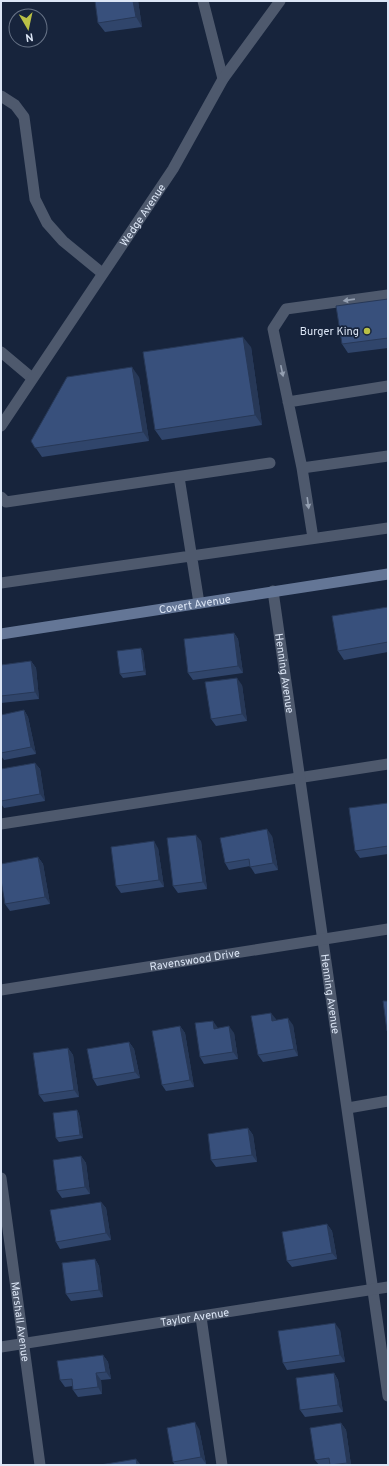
<svg xmlns="http://www.w3.org/2000/svg" width="389" height="1466" font-family="Overpass,sans-serif">
<style>
.lines{fill:none;stroke-linecap:round;stroke-linejoin:round}
.service{stroke:#4e596d;stroke-width:11}
.minor{stroke:#4e596d;stroke-width:11}
.secondary{stroke:#647696;stroke-width:11}
.wall{fill:#30456b}
.shaded-wall{fill:#273857}
.building{fill:#38507c;stroke:#273857}
.oneway{fill:#95a0b2}
.poi-dot{fill:#b9c046;stroke:#17243c;stroke-width:1.5}
.labels{text-anchor:middle;stroke-width:3.5;stroke-linejoin:round;paint-order:stroke}
.street-label{font-size:11px;fill:#dce6f6;stroke:#17243c}
.poi-label{font-size:11px;fill:#dce6f6;stroke:#17243c;text-anchor:end}
</style>
<rect width="100%" height="100%" fill="#17243c"/>
<g class="lines">
<path class="service" d="M1,96L15,105L24,117L35,199L47,223L63,241L102,273
M1,352L32,378
M288,402L388,386
M302,468L388,456
M179,477L199,603
M1,497L6,502L270,463
M313,538L302,468L273,329L286,309L388,295
M1,583L388,528
M1,824L388,764
M348,1108L388,1101
M201,1317L222,1465"/>
<g class="minor">
<path d="M203,1L223,79"/>
<path id="s1" d="M1,426L173,169L223,79L280,1"/>
<path id="s2" d="M273,591L388,1396"/>
<path id="s3" d="M1,990L388,929"/>
<path id="s4" d="M1,1178L40,1465"/>
<path id="s5" d="M1,1347L388,1287"/>
</g>
<path class="secondary" id="s6" d="M1,634L388,574"/>
</g>
<path class="wall" d="M138,1L142,27L105,32L98,23Z
M388,299V348L348,353L342,344Z
M251,347L262,425L162,440L155,430Z
M139,377L149,441L42,457L31,441Z
M388,607V652L344,660L338,651Z
M234,633L238,639L243,673L193,680L188,673Z
M141,648L143,651L146,675L123,678L120,674Z
M31,661L36,668L39,699L1,703V665Z
M242,685L247,721L216,726L211,719Z
M24,710L28,717L36,754L4,760L1,756V715Z
M35,763L40,769L45,801L4,808L1,804V769Z
M388,803V854L360,858L355,851Z
M272,836L278,870L255,874L250,866L229,870L225,863Z
M201,841L207,889L178,893L173,886Z
M158,848L164,887L121,893L116,886Z
M38,857L43,864L50,904L10,911L5,904Z
M276,1019V1020L293,1025L298,1056L263,1062L258,1055Z
M180,1026L185,1033L194,1087L166,1091L162,1085Z
M218,1028L234,1033L238,1059L204,1064L200,1057Z
M129,1042L134,1049L140,1078L97,1086L93,1079Z
M68,1048L73,1055L79,1097L44,1102L39,1095Z
M77,1110L79,1114L83,1138L59,1142L56,1138Z
M248,1128L253,1135L257,1162L216,1167L211,1160Z
M81,1156L86,1163L90,1194L62,1198L57,1191Z
M101,1202L106,1208L111,1240L60,1249L56,1242Z
M327,1224L332,1231L337,1259L292,1267L287,1261Z
M95,1259L99,1266L103,1297L71,1301L66,1294Z
M340,1330L345,1362L287,1370L283,1363Z
M103,1355L108,1362L111,1379L101,1380L102,1394L78,1397L73,1390V1386L65,1387L60,1380Z
M334,1373L338,1380L343,1412L305,1417L300,1410Z
M341,1423L346,1430L351,1465H319L315,1460Z
M199,1429L206,1464L200,1465H175L173,1462Z"/>
<path class="shaded-wall" d="M133,1H138L142,27L136,17Z
M243,337L251,347L262,425L255,415Z
M132,367L139,377L149,441L143,432Z
M234,633L238,639L243,673L238,666Z
M141,648L143,651L146,675L144,671Z
M31,661L36,668L39,699L35,692Z
M237,678L242,685L247,721L242,714Z
M24,710L28,717L36,754L31,747Z
M35,763L40,769L45,801L40,794Z
M267,829L272,836L278,870L273,863Z
M196,835L201,841L207,889L203,882Z
M154,841L158,848L164,887L159,880Z
M38,857L43,864L50,904L45,897Z
M271,1013L276,1019L277,1028L272,1021Z
M288,1018L293,1025L298,1056L294,1049Z
M213,1021L218,1028L214,1029Z
M180,1026L185,1033L194,1087L190,1080Z
M229,1026L234,1033L238,1059L233,1052Z
M129,1042L134,1049L140,1078L135,1072Z
M68,1048L73,1055L79,1097L74,1090Z
M77,1110L79,1114L83,1138L80,1135Z
M248,1128L253,1135L257,1162L252,1155Z
M81,1156L86,1163L90,1194L85,1187Z
M101,1202L106,1208L111,1240L106,1233Z
M327,1224L332,1231L337,1259L332,1253Z
M95,1259L99,1266L103,1297L99,1290Z
M335,1323L340,1330L345,1362L340,1355Z
M103,1355L108,1362L111,1379L106,1372Z
M96,1373L101,1380L102,1394L98,1387Z
M334,1373L338,1380L343,1412L338,1405Z
M195,1422L199,1429L206,1464L201,1457Z
M341,1423L346,1430L351,1465H348L347,1463Z
M136,1459L141,1465H137Z"/>
<path class="building" d="M95,1H133L136,17L98,23Z
M388,299V338L342,344L336,306Z
M243,337L255,415L155,430L143,352Z
M132,367L143,432L35,448L31,441L67,377Z
M388,607V642L338,651L332,616Z
M234,633L238,666L188,673L184,639Z
M141,648L144,671L120,674L117,651Z
M31,661L35,692L1,696V665Z
M237,678L242,714L211,719L205,682Z
M24,710L31,747L1,753V715Z
M35,763L40,794L1,801V769Z
M388,803V846L355,851L349,808Z
M267,829L273,863L250,867L249,859L225,863L220,838Z
M196,835L203,882L173,886L167,838Z
M154,841L159,880L116,886L111,847Z
M38,857L45,897L5,904L1,880V864Z
M383,1001H388V1031H387Z
M271,1013L272,1021L288,1018L294,1049L258,1055L251,1016Z
M213,1021L214,1029L229,1026L233,1052L200,1057L195,1023Z
M180,1026L190,1080L162,1085L152,1031Z
M129,1042L135,1072L93,1079L87,1049Z
M68,1048L74,1090L39,1095L33,1053Z
M77,1110L80,1135L56,1138L53,1113Z
M248,1128L252,1155L211,1160L208,1134Z
M81,1156L85,1187L57,1191L53,1160Z
M101,1202L106,1233L56,1242L50,1210Z
M327,1224L332,1253L287,1261L282,1232Z
M95,1259L99,1290L66,1294L62,1263Z
M335,1323L340,1355L283,1363L278,1331Z
M103,1355L106,1372L96,1373L98,1387L73,1390L72,1379L60,1380L57,1361Z
M334,1373L338,1405L300,1410L296,1378Z
M195,1422L201,1457L173,1462L167,1428Z
M341,1423L347,1463L330,1465L329,1458L315,1460L310,1428Z
M136,1459L137,1465H100Z"/>
<defs><path id="oneway-solid" d="M-6-.8H1V-3.2L6.5 0L1 3.2V.8H-6Z"/></defs>
<g class="oneway">
<use href="#oneway-solid" transform="translate(349 300) rotate(172)"/>
<use href="#oneway-solid" transform="translate(282 371) rotate(78)"/>
<use href="#oneway-solid" transform="translate(308 503) rotate(82)"/>
</g>
<circle class="poi-dot" cx="367" cy="331" r="4"/>
<g class="labels">
<g class="street-label">
<text dy="4" stroke="none"><textPath href="#s1" startOffset="254">Wedge Avenue</textPath></text>
<text dy="4" stroke="none"><textPath href="#s6" startOffset="196">Covert Avenue</textPath></text>
<text dy="4" stroke="none"><textPath href="#s2" startOffset="83">Henning Avenue</textPath></text>
<text dy="4" stroke="none"><textPath href="#s3" startOffset="196">Ravenswood Drive</textPath></text>
<text dy="4" stroke="none"><textPath href="#s2" startOffset="407">Henning Avenue</textPath></text>
<text dy="4" stroke="none"><textPath href="#s5" startOffset="196">Taylor Avenue</textPath></text>
<text dy="4" stroke="none"><textPath href="#s4" startOffset="145">Marshall Avenue</textPath></text>
</g>
<g class="poi-label">
<text x="359" y="335">Burger King</text>
</g>
</g>
<rect width="389" height="1466" fill="none" stroke="#dce6f6" stroke-width="4"/>
<g transform="translate(28 28) rotate(171)"><circle r="19" fill="#17243c" stroke="#667286"/>
<path d="M0-3L7 15L0 10L-7 15Z" fill="#b9c046"/>
<text y="-6" font-size="11" font-weight="bold" text-anchor="middle" fill="#dce6f6">N</text>
</g>
</svg>
